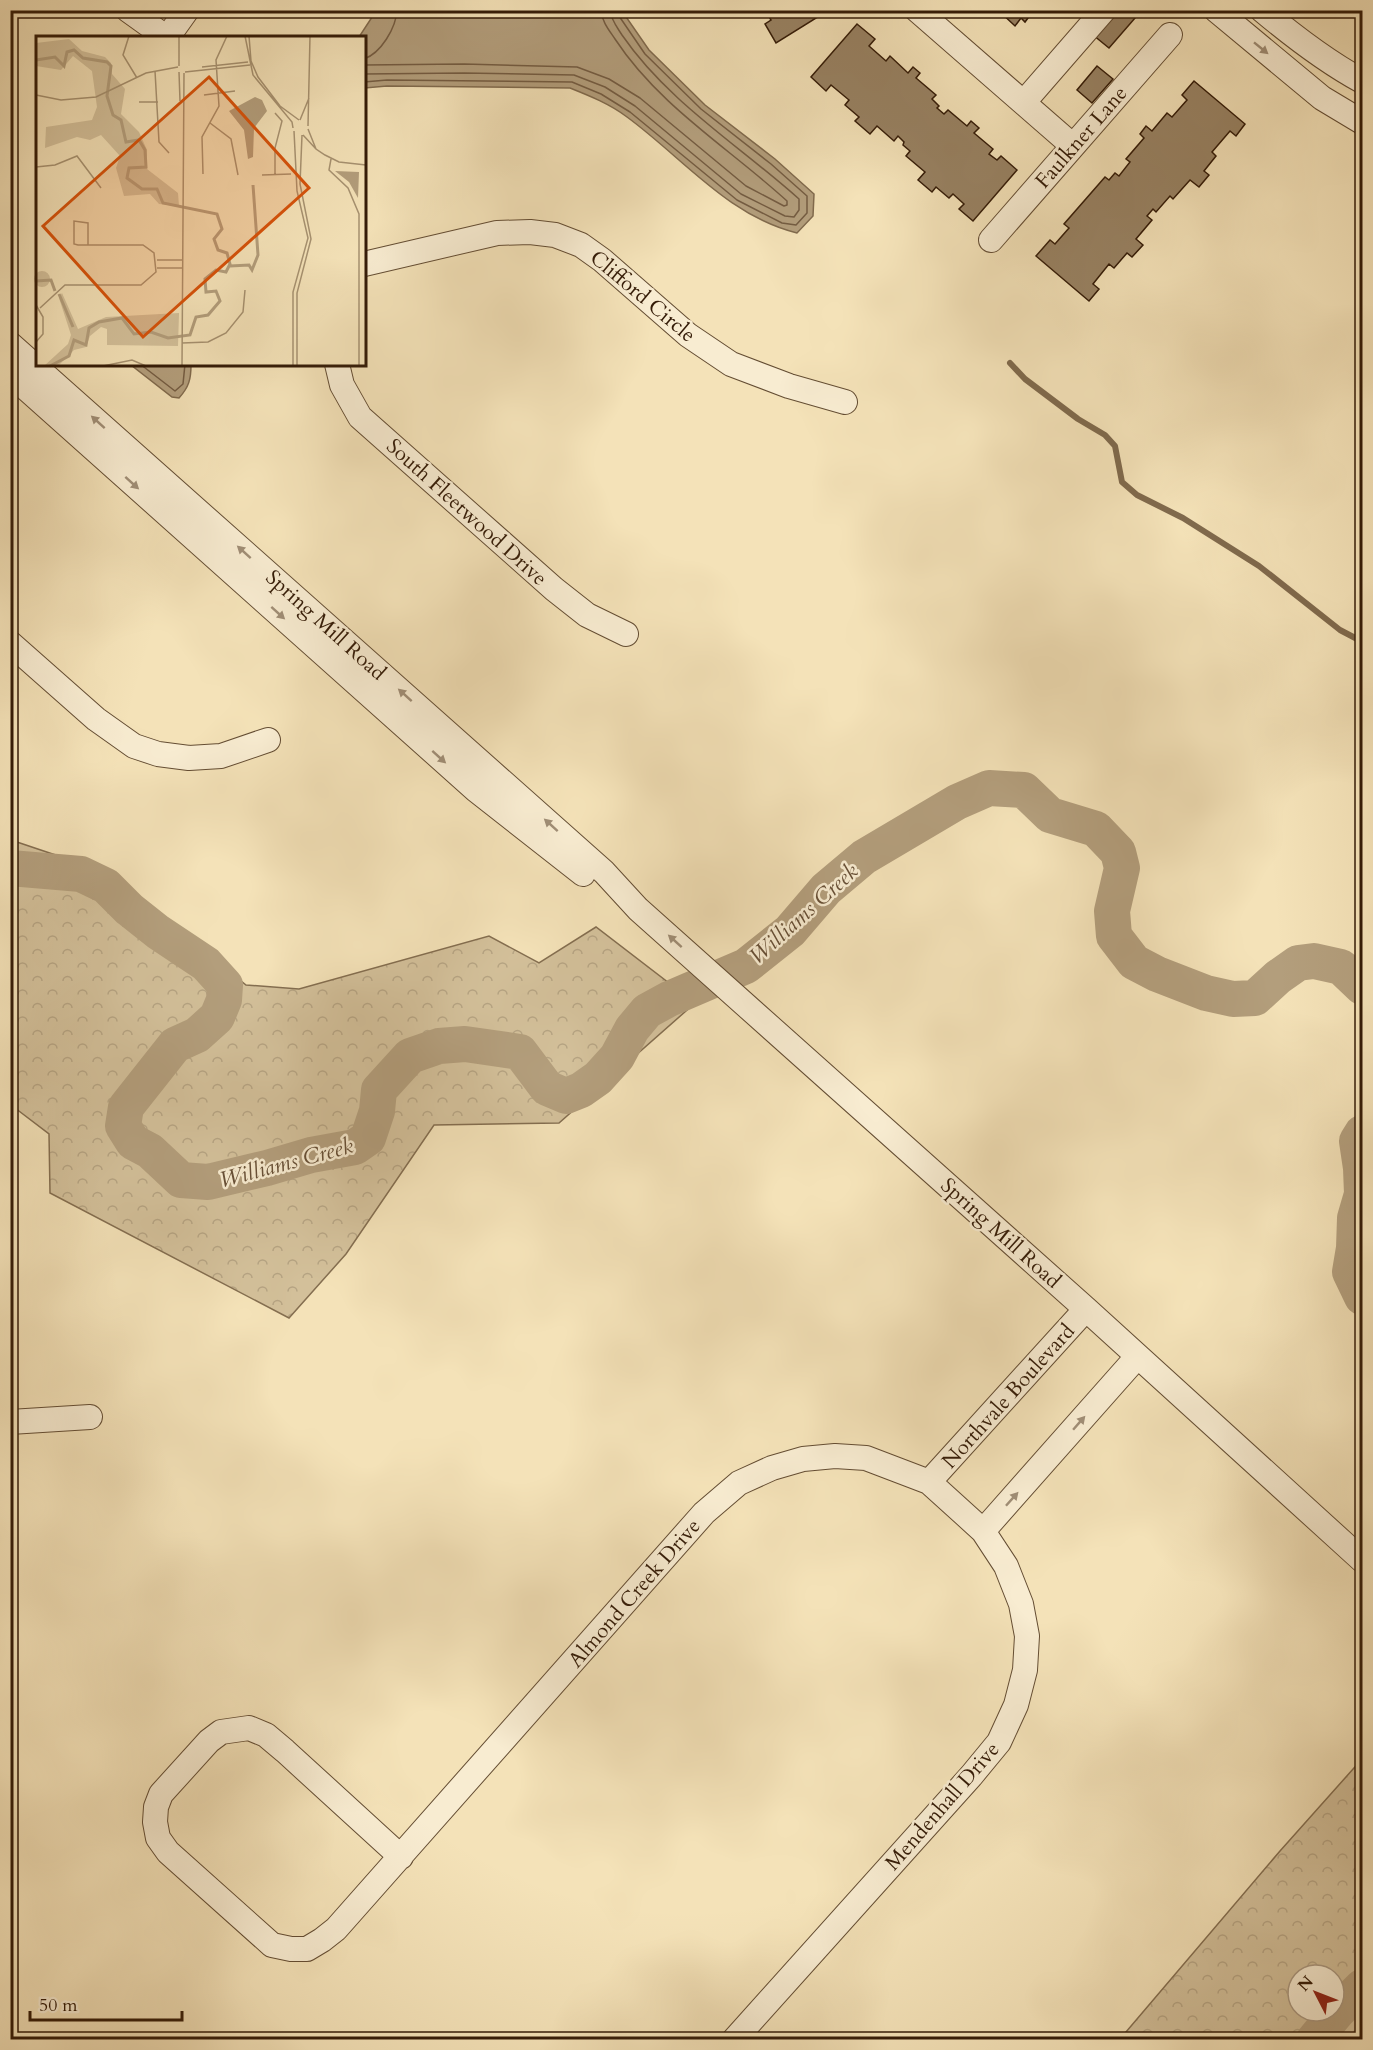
<svg xmlns="http://www.w3.org/2000/svg" width="1373" height="2050" font-family="Cardo,serif">
<style>
.forest{fill:url(#forest-crowns);stroke:#846e50;stroke-width:1.5;fill-rule:evenodd}
.water{fill:#b39e7c;stroke:#806a4d;stroke-width:1.5}
.lines{fill:none;stroke-linecap:round;stroke-linejoin:round}
.shore{stroke:#745c42;stroke-width:1.5}
.stream{stroke:#806a4d;stroke-width:6}
.river{stroke:#b39e7c;stroke-width:36}
.building{fill:#988263;stroke:#341b07;stroke-width:1.5}
.minor-casing{stroke:#644d33;stroke-width:26}
.minor{stroke:#f8ecd1;stroke-width:24}
.oneway{fill:#a08e76}
.labels{text-anchor:middle;stroke-width:5;stroke-linejoin:round;paint-order:stroke}
.street-label{font-size:21px;fill:#341b07;stroke:#f8ecd1}
.water-label{font-size:22px;font-style:italic;fill:#674f36;stroke:#f8ecd1}
.inset-river{fill:none;stroke:#b39e7c;stroke-width:3}
.inset-road{fill:none;stroke:#a79271;stroke-width:1.5}
.view{fill:#d6530c;fill-opacity:0.15;stroke:#d6530c;stroke-width:3}
.inset-edge{fill:none;stroke:#341b07;stroke-width:3}
</style>
<defs>
<pattern id="forest-crowns" width="20" height="18" patternUnits="userSpaceOnUse" patternTransform="scale(1.5)"><rect width="20" height="18" fill="#d3c09a"/><path d="M2 6a3 3 0 1 1 6 0M12 15a3 3 0 1 1 6 0" fill="none" stroke="#b6a483"/></pattern>
</defs>
<rect width="100%" height="100%" fill="#f4e2b8"/>
<filter id="stains"><feTurbulence type="fractalNoise" baseFrequency=".00333" numOctaves="4"/><feColorMatrix values="0 0 0 0 .2 0 0 0 0 .09 0 0 0 0 .02 0 0 0 .5 -.17"/></filter>
<radialGradient id="worn" r=".72"><stop offset=".6" stop-color="#630" stop-opacity="0"/><stop offset="1" stop-color="#630" stop-opacity=".3"/></radialGradient>
<path class="forest" d="M11,840L112,874L246,985L299,989L489,936L539,963L596,927L695,1003L559,1123L434,1125L346,1254L289,1318L50,1193L49,1134L11,1105Z
M1362,1759V2039H1120L1280,1851ZM1298,1975H1334V2011H1298Z"/>
<path class="water" d="M376,11H622L649,50L705,105L775,159L814,194L813,216L797,233C728,216 683,158 627,117C610,104 590,96 570,88L387,86L365,88L364,38L359,37Z
M131,365H191C191,379 189,387 179,398L172,397Z"/>
<g class="lines">
<path class="shore" d="M364,59C381,53 396,28 397,10
M364,65L464,64L577,67L609,79L640,98L746,186L784,206L787,205V201C729,148 659,106 615,39C609,30 602,22 601,10
M364,74L464,73L574,75L605,87L635,106L741,194L785,216L794,217L799,210V199C740,146 668,102 622,35C617,27 611,20 610,10
M364,82L387,80L572,82L601,94L630,112L737,200L782,223L796,225L807,213V196L771,164L701,109L645,54L619,16L618,10
M140,364L175,391L183,384L185,364"/>
<path class="stream" d="M1010,363L1025,379L1078,419L1105,435L1115,446L1122,482L1137,495L1183,518L1259,566L1340,630L1359,640L1362,639"/>
<path class="river" d="M10,868L81,874L106,886L129,909L158,932L206,964L225,985L224,1000L217,1017L197,1035L175,1045L126,1107L123,1126L133,1142L150,1151L181,1180L208,1182L267,1168L311,1155L355,1147L368,1138L377,1111L379,1090L410,1056L439,1046L465,1044L520,1052L547,1088L566,1096L581,1090L598,1078L617,1057L632,1029L647,1011L669,999L746,966L790,931L826,889L864,857L957,802L989,788L1024,790L1050,815L1096,829L1118,852L1122,868L1112,911L1114,936L1134,962L1157,974L1206,993L1233,999L1255,998L1278,977L1298,963L1314,961L1341,967L1362,987
M1362,1133L1357,1141L1361,1168L1362,1194L1355,1218L1354,1248L1350,1272L1362,1297
M1314,2040L1337,2012L1362,1987"/>
</g>
<path class="building" d="M765,10H829L776,43L765,24L771,20Z
M998,10H1034L1025,22L1021,18L1015,26Z
M1114,10H1142L1109,48L1093,35Z
M857,24L875,39L869,46L886,61L890,56L908,73L913,67L920,73L916,78L936,95L932,99L939,106L937,108L944,114L948,110L967,126L971,121L979,128L974,133L993,149L989,154L997,160L1001,156L1017,170L973,221L959,209L964,204L953,194L949,198L936,187L932,192L918,180L925,172L906,156L910,151L903,145L904,142L898,136L894,141L877,126L870,134L855,121L859,117L845,105L849,100L831,85L826,91L811,77Z
M1097,66L1113,79L1092,103L1077,90Z
M1194,81L1245,124L1236,136L1230,131L1212,152L1216,156L1204,171L1209,175L1199,187L1190,180L1173,199L1170,196L1156,212L1153,209L1147,216L1152,220L1136,239L1143,245L1132,257L1127,253L1114,268L1109,264L1093,284L1099,289L1089,301L1036,256L1050,240L1055,244L1069,228L1064,224L1105,177L1109,180L1115,173L1119,176L1130,162L1126,159L1144,138L1140,134L1146,126L1152,131L1167,113L1172,117L1187,100L1182,95Z"/>
<g class="lines">
<g class="minor-casing">
<path id="minor" d="M128,10L167,38
M917,10L1073,146
M1216,10L1322,98L1362,122
M1262,10C1293,36 1327,62 1362,81
M167,38L187,10
M1024,102L1104,10
M991,240L1170,35
M364,264L497,233L530,232L555,235L581,245L602,260L688,335L731,364L789,386L845,402
M10,344L604,872L638,909L1086,1309L1362,1560
M337,364L342,385L360,417L554,589L587,615L626,634
M10,374L476,790L583,874
M10,643L96,719L134,746L158,754L189,758L221,756L268,740
M10,1422L90,1417
M929,1482L1086,1309
M983,1531L1137,1357
M401,1857L285,1751L266,1735L249,1728L221,1732L209,1741L161,1794L156,1807L155,1822L158,1838L168,1852L272,1945L291,1949H307L322,1940L336,1929L704,1513L739,1483L772,1468L803,1459L835,1456L866,1458L929,1482L983,1531L1006,1566L1021,1604L1027,1636L1025,1670L1016,1705L999,1742L971,1776L734,2040"/>
</g>
<use href="#minor" class="minor"/>
</g>
<defs><path id="oneway-solid" d="M-6-.8H1V-3.2L6.5 0L1 3.2V.8H-6Z" transform="scale(1.5)"/></defs>
<g class="oneway">
<use href="#oneway-solid" transform="translate(1261 48) rotate(39)"/>
<use href="#oneway-solid" transform="translate(98 422) rotate(-138)"/>
<use href="#oneway-solid" transform="translate(132 483) rotate(42)"/>
<use href="#oneway-solid" transform="translate(244 552) rotate(-138)"/>
<use href="#oneway-solid" transform="translate(278 613) rotate(42)"/>
<use href="#oneway-solid" transform="translate(405 695) rotate(-138)"/>
<use href="#oneway-solid" transform="translate(439 757) rotate(42)"/>
<use href="#oneway-solid" transform="translate(551 825) rotate(-138)"/>
<use href="#oneway-solid" transform="translate(675 941) rotate(-138)"/>
<use href="#oneway-solid" transform="translate(1079 1423) rotate(-49)"/>
<use href="#oneway-solid" transform="translate(1012 1499) rotate(-48)"/>
</g>
<g class="labels">
<g class="street-label">
<text transform="translate(1081 137) rotate(-49)" y="7">Faulkner Lane</text>
<text transform="translate(643 296) rotate(40)" y="7">Clifford Circle</text>
<text transform="translate(467 512) rotate(42)" y="7">South Fleetwood Drive</text>
<text transform="translate(326 625) rotate(42)" y="7">Spring Mill Road</text>
<text transform="translate(1001 1233) rotate(42)" y="7">Spring Mill Road</text>
<text transform="translate(1008 1396) rotate(-48)" y="7">Northvale Boulevard</text>
<text transform="translate(634 1593) rotate(-49)" y="7">Almond Creek Drive</text>
<text transform="translate(942 1806) rotate(-49)" y="7">Mendenhall Drive</text>
</g>
<g class="water-label">
<text transform="translate(803 913) rotate(-42)" y="8">Williams Creek</text>
<text transform="translate(286 1162) rotate(-15)" y="8">Williams Creek</text>
</g>
</g>
<g transform="translate(36 36)">
<rect width="330" height="330" fill="#f4e2b8"/>
<path d="M33,3L46,15L69,21L75,27L76,38L89,53L85,78L103,96L111,114V133L142,157L143,170L123,168L114,158L88,160L80,132L84,120L65,99L54,104L41,101L9,112L10,91L56,84L61,71L56,35L37,20L25,34L0,30V7ZM-2 243a8 8 0 1 1 16 0a8 8 0 1 1-16 0ZM26,257L42,293L70,281L143,277L142,310L71,309V293L65,291L54,300L50,311L38,314L22,330H8L32,308L35,299L23,262Z" fill="#d3c09a"/>
<path d="M219,61L226,64L231,75L218,92L217,121L212,123L208,94L193,75ZM299,135L323,136L322,162L313,146Z" fill="#b39e7c"/>
<path class="inset-river" d="M0,24L19,21L28,30L31,16L38,14L47,22L71,26L75,30L71,60L77,79L85,84L90,106L103,104L109,114L110,131L93,132L91,142L106,153H121L127,167L181,178L186,193L178,203L182,214L191,217L194,228L190,236L180,234L169,243L170,256L180,255L184,265L172,279L160,281L154,299L132,302L115,296L98,298L86,282L63,286L53,292L50,309L38,304L33,320L14,330M194,230L213,229L216,234L222,219L217,149M0,245L15,244L19,255M23,258L37,291"/>
<path class="inset-road" d="M93,0L87,19L101,42M143,0V30M209,0L217,39L256,86L257,92M213,0L215,25L222,41L244,70L263,84M166,31L212,26M119,35L123,106L133,117M143,36L144,65M149,36L214,29M0,59L25,64L60,61L110,37L142,31M168,59L199,55M103,66H122M239,77L246,85L239,112V138M264,84L273,62M174,87L195,103L202,139M272,90L274,0M272,93L280,113L289,119L303,126L330,129M267,99L280,113M295,123L293,134L312,152L323,178V330M0,131L19,129L41,120L65,152M167,138L166,101L183,70L180,24L191,0M226,139L255,138M121,224H146M121,232H146M0,269L7,281V298L0,306M4,272L29,249H105L120,236L118,217L107,209H42L38,208V185L52,187V209M146,307L172,306L190,297L207,276L209,254M67,330L96,324L110,330M146,330L148,37M257,330V256L272,202L261,155L258,95M261,330V257L275,203L264,148L266,99"/>
<path class="view" d="M173,41L273,152L107,301L7,190Z"/>
<rect width="330" height="330" class="inset-edge"/>
</g>
<rect width="1373" height="2050" fill="none" stroke="#f4e2b8" stroke-width="36"/>
<rect x="12" y="12" width="1349" height="2026" fill="none" stroke="#341b07" stroke-width="3"/>
<rect x="18" y="18" width="1337" height="2014" fill="none" stroke="#341b07" stroke-width="1.5"/>
<g transform="translate(1316 1993) rotate(312)"><circle r="28" fill="#f8ecd1" stroke="#aa9880" stroke-width="1.5"/>
<path d="M0-4.5L10 22L0 15L-10 22Z" fill="#8f2418"/>
<text y="-9" font-size="16" font-weight="bold" text-anchor="middle" fill="#341b07">N</text>
</g>
<path d="M30 2011v9h152v-9" fill="none" stroke="#341b07" stroke-width="3"/>
<text x="39" y="2011" font-size="18" fill="#341b07" stroke="#f8ecd1" stroke-width="4.5" paint-order="stroke">50 m</text>
<rect width="100%" height="100%" filter="url(#stains)"/>
<rect width="100%" height="100%" fill="url(#worn)"/>
</svg>
